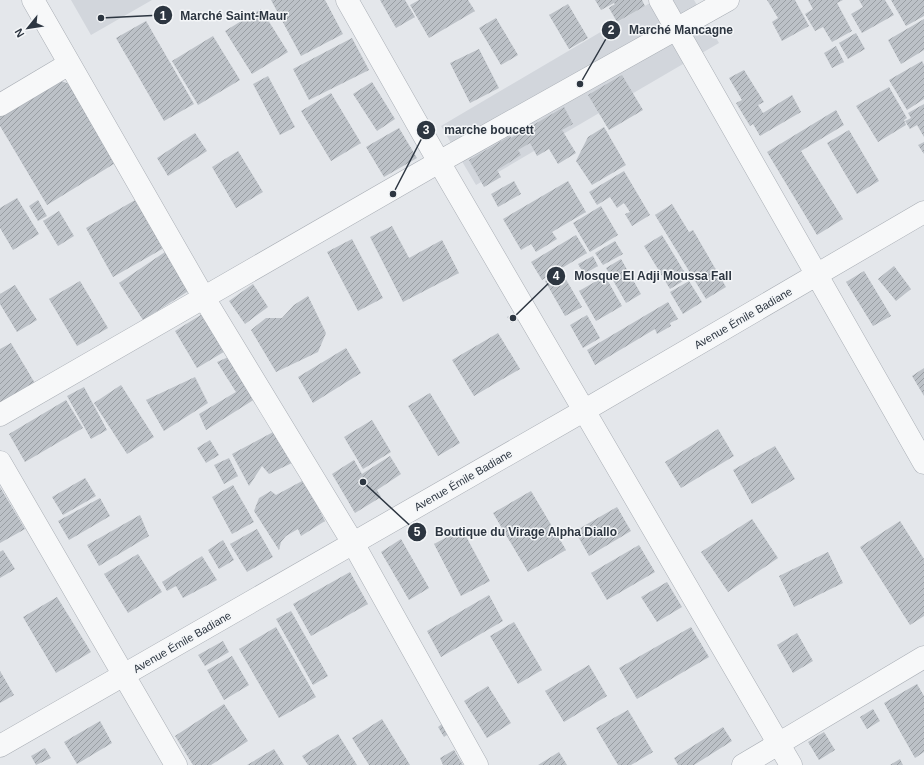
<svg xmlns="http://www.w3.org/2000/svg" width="924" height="765" font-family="Helvetica,sans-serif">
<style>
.built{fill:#d2d6dc}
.building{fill:url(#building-hatch)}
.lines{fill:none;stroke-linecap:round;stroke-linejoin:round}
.minor-casing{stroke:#a9aeb5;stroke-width:23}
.minor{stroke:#f7f8f9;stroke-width:22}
.labels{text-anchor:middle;stroke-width:3;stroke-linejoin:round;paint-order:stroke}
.street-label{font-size:11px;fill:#2d3641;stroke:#f4f6f8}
.leader{fill:none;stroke:#2d3641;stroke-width:1.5}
.callout-dot{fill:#2d3641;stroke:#f4f6f8;stroke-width:1.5}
.mark-label{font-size:12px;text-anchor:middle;font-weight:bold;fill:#fff}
.callout-label{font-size:12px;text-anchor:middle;font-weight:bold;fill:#2d3641;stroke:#f4f6f8;stroke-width:3;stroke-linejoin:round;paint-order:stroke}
</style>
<defs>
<pattern id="building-hatch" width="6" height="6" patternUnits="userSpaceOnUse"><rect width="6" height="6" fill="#bcc1c7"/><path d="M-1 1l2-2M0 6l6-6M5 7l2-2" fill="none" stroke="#999ea3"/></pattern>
</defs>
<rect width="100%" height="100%" fill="#e4e7eb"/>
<path class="built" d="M71,0H152L91,35Z
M655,0H694L719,43L476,185L441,126Z"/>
<path class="building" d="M271,0H325L343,34L301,56Z
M380,0H405L415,17L396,28Z
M419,0H468L475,11L429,38L410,5Z
M595,0H642L645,6L617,22L609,8L615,4L614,3L601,10Z
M767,0H795L809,26L782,41L772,22L778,18Z
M808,0H843L837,3L852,31L832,42L823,27L815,31L805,14L813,9Z
M859,0H885L894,15L862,33L851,14L863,7Z
M891,0H924V16L906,26Z
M568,4L588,38L569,49L549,15Z
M261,9L288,52L252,74L225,31Z
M496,18L518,55L501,65L479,28Z
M924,19V50L901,64L888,40Z
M146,21L194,104L164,121L116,38Z
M856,33L865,49L848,59L839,43Z
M213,36L240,80L198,105L172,61Z
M352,38L369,70L309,100L293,69Z
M836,46L844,62L832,68L824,53Z
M479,49L499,88L470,103L450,63Z
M922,61L924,65V99L907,110L889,80Z
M744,70L764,102L758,105L763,113L792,95L801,112L760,136L753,124L750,126L736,103L742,100L729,78Z
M622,75L643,110L609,130L588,95Z
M268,76L295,127L280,135L253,84Z
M58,80L73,85L117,162L47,205L0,126V116Z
M372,82L395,119L377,131L353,94Z
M889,87L907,118L904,120L906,125L878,142L856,106Z
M331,93L361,143L331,161L301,111Z
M924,104V137L917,125L910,129L905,121L911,118L908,113Z
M564,107L573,124L562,130L576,153L558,164L549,149L537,156L530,143L518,150L521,155L497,170L501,177L484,187L469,160L510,136L511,138Z
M836,110L844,125L801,151L843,219L817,235L767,152Z
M604,127L626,165L592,185L576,161L588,137Z
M399,128L417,158L384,177L366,147Z
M849,130L879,181L857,194L827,143Z
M195,133L207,151L168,176L157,158Z
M924,142V154L918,145Z
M238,151L263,192L236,208L212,167Z
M624,171L650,215L632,226L625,214L630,212L624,203L617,208L610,197L597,205L589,192Z
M514,181L521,194L498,207L491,194Z
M568,181L586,212L552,232L557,239L536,252L531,244L521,250L503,219Z
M17,198L39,234L13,250L0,228V208Z
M137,199L164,248L113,277L86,228Z
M38,200L47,216L38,221L29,206Z
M672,204L689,232L693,230L726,287L706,299L655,215Z
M601,206L618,235L590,252L573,223Z
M59,211L74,236L58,246L43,221Z
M392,226L409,258L442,240L459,273L403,302L370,237Z
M576,235L587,253L542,280L531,262Z
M662,235L688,278L670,289L644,246Z
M352,239L383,298L358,311L327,252Z
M615,241L623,254L603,265L595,253Z
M165,252L190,290L143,320L119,283Z
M593,256L598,266L584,274L578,264Z
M621,259L641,294L626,303L606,268Z
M894,266L911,289L896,301L878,279Z
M561,271L582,307L565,316L545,281Z
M864,271L891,316L873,326L846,282Z
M605,276L622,306L596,321L579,291Z
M80,281L108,328L77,346L49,299Z
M689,281L702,302L683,314L670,292Z
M253,284L268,307L245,324L229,301Z
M15,285L37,320L17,332L0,304V294Z
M308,296L326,333L318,352L276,372L251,330L266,318H282L294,305Z
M668,302L678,319L670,323L671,326L657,334L655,329L595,365L587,350Z
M204,313L227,350L197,368L175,331Z
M514,313L518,320L512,323L507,317Z
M587,315L600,338L583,348L570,325Z
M498,333L520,369L474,396L452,360Z
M11,343L36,385L0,405V349Z
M346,348L361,373L313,403L298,377Z
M233,355L255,399L206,430L199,414L236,392L217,362Z
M924,368V396L912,376Z
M195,377L208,403L164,431L146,400Z
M121,385L154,437L127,454L94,403Z
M84,387L107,430L91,439L67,396Z
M430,393L460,443L438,456L408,406Z
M66,400L83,428L25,462L9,434Z
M372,420L391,452L363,469L344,437Z
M718,429L734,456L681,488L665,462Z
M277,430L294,462L269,474L262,466L249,486L232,454Z
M210,440L219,455L206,463L197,448Z
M775,446L795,479L752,504L733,470Z
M390,456L401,474L377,490L381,497L355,513L332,474L354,460L362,474Z
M229,458L238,476L224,484L214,465Z
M85,478L96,496L63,515L52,497Z
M304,480L325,521L301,536L298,529L286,536L281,542L279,550L254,511L259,498L271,491L276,495Z
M233,485L254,522L232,534L212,497Z
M0,487L25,529L0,543Z
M531,491L566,550L528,572L493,513Z
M100,498L110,516L69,540L58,521Z
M617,507L631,531L589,556L575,531Z
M140,515L149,536L99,566L87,545Z
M752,519L778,558L728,592L701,552Z
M900,521L924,559V616L910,625L860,547Z
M257,529L273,557L247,572L230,544Z
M462,529L490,581L461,596L434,544Z
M401,539L429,588L409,600L381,552Z
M223,540L234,560L219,569L208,550Z
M639,545L655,572L607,600L591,573Z
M3,550L15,569L0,578V552Z
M828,552L843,583L794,607L779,576Z
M138,554L162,592L128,613L104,574Z
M202,556L217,580L183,598L176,586L167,591L162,582Z
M350,572L368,604L311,636L293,604Z
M667,582L682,607L657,622L641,597Z
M489,595L503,621L441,657L427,631Z
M57,597L91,652L56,673L23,617Z
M291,611L328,676L313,685L276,619Z
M514,622L542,670L518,684L490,636Z
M276,627L316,697L279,718L239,649Z
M691,627L709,657L637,699L619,668Z
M797,633L813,661L793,673L777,645Z
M223,641L229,652L205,666L198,655Z
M232,656L249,685L224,700L207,670Z
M589,665L607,696L564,722L545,691Z
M0,671L14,695L0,703Z
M917,684L924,696V752L915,758L884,703Z
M488,686L511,723L487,738L464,701Z
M224,704L248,741L211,765H193L175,736Z
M873,709L880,721L867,729L860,717Z
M628,710L653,752L631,765H618L596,728Z
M382,719L410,765H369L352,738Z
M100,721L112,743L77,764L64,742Z
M442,724L448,734L444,737L438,727Z
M723,727L732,741L694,765H678L674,758Z
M824,732L835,750L819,760L808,742Z
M338,734L357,765H308L302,756Z
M45,748L51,758L36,765L31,756Z
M274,749L284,765H247Z
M454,750L463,765H443L440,758Z
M559,752L567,765H538Z
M900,759L903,765H890Z"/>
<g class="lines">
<g class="minor-casing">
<path id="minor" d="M33,0L204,298L353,543L477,765
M347,0L439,162L791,765
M660,0L924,463
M0,105L69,64
M0,415L439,162L728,0
M0,462L176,765
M0,746L585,410L924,212
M743,765L924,657"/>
</g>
<use href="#minor" class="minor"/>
</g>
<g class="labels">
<g class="street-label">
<text transform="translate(743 318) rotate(-30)" y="4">Avenue Émile Badiane</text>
<text transform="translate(463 480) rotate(-30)" y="4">Avenue Émile Badiane</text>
<text transform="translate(182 642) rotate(-30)" y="4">Avenue Émile Badiane</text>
</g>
</g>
<path class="leader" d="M101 18L163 15M580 84L611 30M393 194L426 130M513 318L556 276M363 482L417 532"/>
<g class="callout-dot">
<circle cx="101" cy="18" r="4"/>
<circle cx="580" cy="84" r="4"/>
<circle cx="393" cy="194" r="4"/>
<circle cx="513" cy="318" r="4"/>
<circle cx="363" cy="482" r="4"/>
<circle cx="163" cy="15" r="10"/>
<circle cx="611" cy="30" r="10"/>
<circle cx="426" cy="130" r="10"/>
<circle cx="556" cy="276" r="10"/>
<circle cx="417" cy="532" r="10"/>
</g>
<g class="mark-label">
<text x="163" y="20">1</text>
<text x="611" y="34">2</text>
<text x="426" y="134">3</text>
<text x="556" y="280">4</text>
<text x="417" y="536">5</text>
</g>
<g class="callout-label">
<text x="234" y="20">Marché Saint-Maur</text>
<text x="681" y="34">Marché Mancagne</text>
<text x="489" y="134">marche boucett</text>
<text x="653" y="280">Mosque El Adji Moussa Fall</text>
<text x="526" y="536">Boutique du Virage Alpha Diallo</text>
</g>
<g transform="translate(28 28) rotate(240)" stroke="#f4f6f8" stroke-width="3" paint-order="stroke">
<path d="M0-3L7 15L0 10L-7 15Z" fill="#2d3641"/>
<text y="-6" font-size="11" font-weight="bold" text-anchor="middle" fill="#2d3641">N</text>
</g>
</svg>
